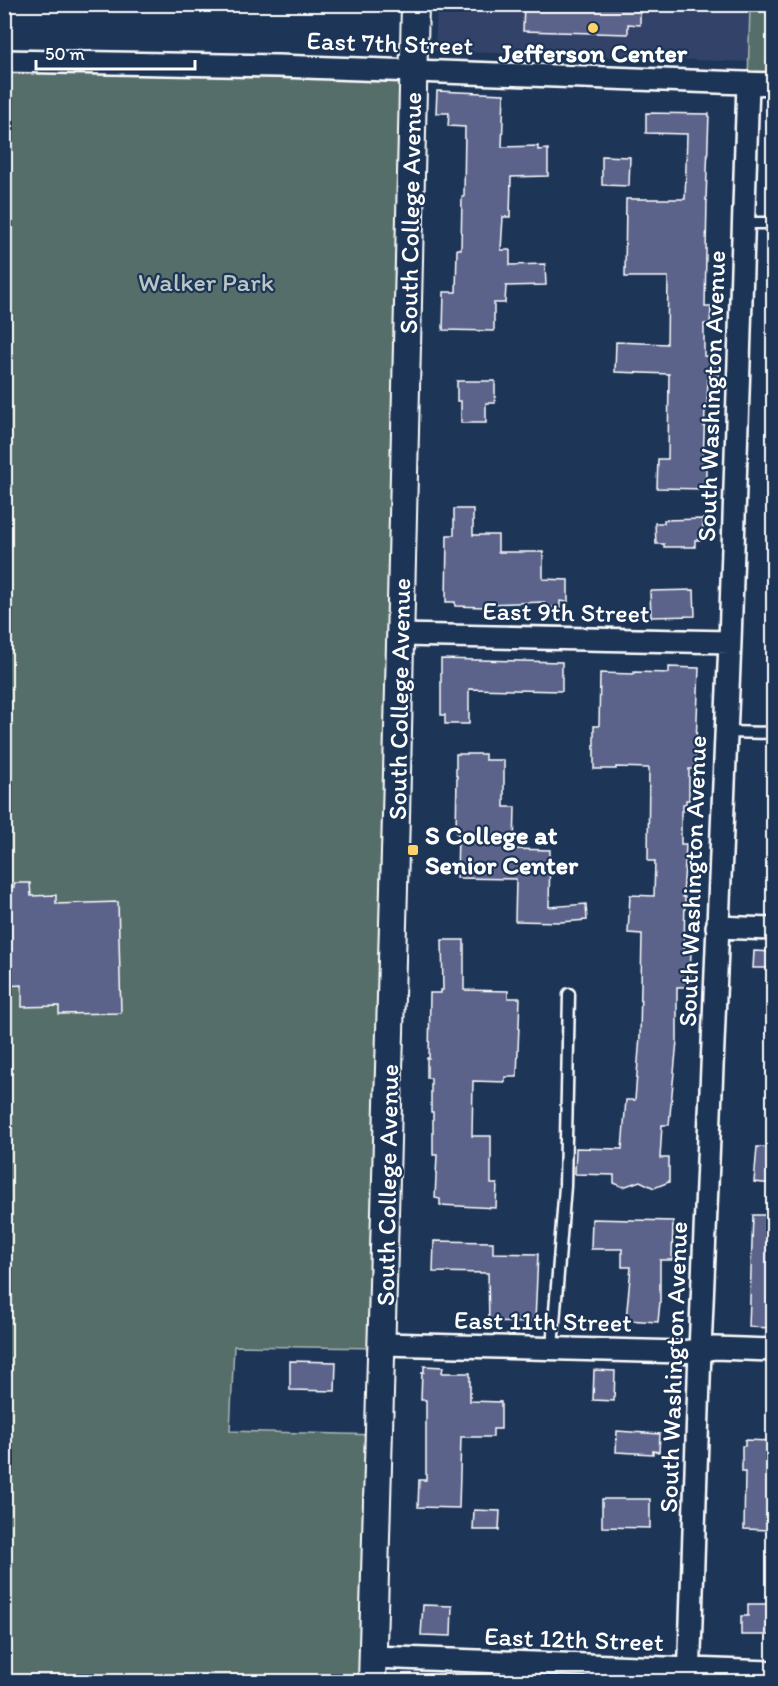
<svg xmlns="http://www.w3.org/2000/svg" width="778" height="1686" font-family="Itim,sans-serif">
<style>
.built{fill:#304367}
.green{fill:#566e6a;stroke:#aab6b4;stroke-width:1.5}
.building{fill:#5c648b;stroke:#fff;stroke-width:1.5}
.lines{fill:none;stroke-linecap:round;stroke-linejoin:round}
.service-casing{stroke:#fff;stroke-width:15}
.minor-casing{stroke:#fff;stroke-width:26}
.tertiary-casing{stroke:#fff;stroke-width:30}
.service{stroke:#1d3557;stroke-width:10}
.minor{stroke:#1d3557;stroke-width:21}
.tertiary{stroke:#1d3557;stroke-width:26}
.poi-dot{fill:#ffd166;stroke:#1d3557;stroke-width:2}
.labels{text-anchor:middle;stroke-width:4.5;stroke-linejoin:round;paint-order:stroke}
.street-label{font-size:26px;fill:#fff;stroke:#1d3557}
.poi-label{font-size:26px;font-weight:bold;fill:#fff;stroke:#1d3557}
.park-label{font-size:26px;fill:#bbc5c3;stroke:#1d3557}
</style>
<rect width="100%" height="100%" fill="#1d3557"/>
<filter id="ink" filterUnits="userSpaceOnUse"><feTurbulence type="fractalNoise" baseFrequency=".0167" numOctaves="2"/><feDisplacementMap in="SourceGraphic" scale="12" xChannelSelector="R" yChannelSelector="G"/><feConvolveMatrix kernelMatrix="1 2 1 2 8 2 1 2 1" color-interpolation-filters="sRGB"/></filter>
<g filter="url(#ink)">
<path class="built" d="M437,5H750L749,62L435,51Z"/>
<path class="green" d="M750,5H773V84L748,83Z
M5,61L413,71L382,1348L234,1346L230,1431L380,1435L372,1681L5,1682Z"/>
<path class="building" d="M524,4H640V25L628,24V34L523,31Z
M437,91L504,94L502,147L538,146V150L548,149V176L511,177L510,217H503L501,250H510V265L545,264L546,285L506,286L505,303H494V331L443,330L444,292H456L457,249H461L462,197H464L465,127L448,126L449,113H436Z
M646,113L709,114L706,200H707L705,307H711L710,324H704V356L720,357L719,376H708L707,410H705L703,460H706V489L657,488L658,459H668L669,374L615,372L616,342L667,344L668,277H625L626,199H685L687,134L646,133Z
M602,156L630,157L629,186L602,185Z
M457,381H495V403H486V423H461V401H457Z
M454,509H473V535H498V552H543V579L568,580V602L560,601V608L544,607V602L485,604L484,607L455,606V602H446L447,535H454Z
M703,519V540H695V547H664V544H656L655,523H664V520Z
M694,590L695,616L651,617L650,591Z
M441,659L562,662V691L469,689V724H445V715H441Z
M669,667L699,668L695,769H689V800H686V804H683V811H681V844H686L683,897H685L684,948H691L690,987H677V1041L669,1125H662L660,1158H669V1182L654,1188L640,1181L623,1187L614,1183V1175L575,1174L576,1148L622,1149L626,1100H635L640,1036L642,934L628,933L630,895L654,896L655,861H648L649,768L616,767V769H594V726H599L600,673L634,674V672L669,673Z
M456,754H485V760H504V807H515L514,849L550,850L549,907L586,904L587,920L561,922L515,921L516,879L457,878L458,833H456L457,776H456Z
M14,883H30L31,896L56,895V904L118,902L121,1013L59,1014V1006L22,1007V985L4,986V887H14Z
M442,940H464V990L508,991V998H520L517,1077H505V1082L473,1081L472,1136H491V1184H497L496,1208L440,1205V1199L435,1198L437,1155H433V1112H431V1078H427V1058H429L430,993H441V990H443Z
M754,951L774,952V968H753Z
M757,1147L774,1148V1184L754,1182Z
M753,1215H774V1328L749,1327Z
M592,1219L673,1221L672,1260H660V1302L658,1322L626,1320L631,1267H622V1249H591Z
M434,1241L493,1242V1253L538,1254L535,1321H528V1323L489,1322L488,1273L433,1272Z
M290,1361L336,1362L335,1391L290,1390Z
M424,1366L443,1367L442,1373H470V1401L501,1402V1429H493V1437H461L459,1508L418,1507L419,1480H426V1400H421L422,1372H424Z
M594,1370L615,1371L614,1401L593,1400Z
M617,1431L660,1434L659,1452L653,1451V1454L616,1452Z
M745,1440L774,1441L772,1530L744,1529L745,1472H742V1446H745Z
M602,1499H650V1528L602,1527Z
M474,1510L500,1511L499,1530H473Z
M748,1604H774V1635H741V1616H748Z
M423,1605L452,1606L451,1636L421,1635Z"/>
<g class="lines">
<g class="service-casing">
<path id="service" d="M744,223H774
M726,732L774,733
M552,1348L565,1186L569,994"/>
</g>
<g class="minor-casing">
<path id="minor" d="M4,61L278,66L774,84
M401,635L730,642
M717,927L774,929
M383,1344L682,1352L715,1348L774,1350
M373,1657L774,1672
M689,1682L700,1350L730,642L748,83"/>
</g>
<g class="tertiary-casing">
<path id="tertiary" d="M372,1682L396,816L415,4"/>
</g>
<use href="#service" class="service"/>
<use href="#minor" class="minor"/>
<use href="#tertiary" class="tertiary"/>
</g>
</g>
<g class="poi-dot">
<circle cx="593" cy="28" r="6"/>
<rect x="407" y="844" width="12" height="12" rx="3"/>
</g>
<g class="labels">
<g class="street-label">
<text transform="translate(390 43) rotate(2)" y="9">East 7th Street</text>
<text transform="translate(410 213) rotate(-89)" y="9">South College Avenue</text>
<text transform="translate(711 396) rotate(-88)" y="9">South Washington Avenue</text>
<text transform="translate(566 612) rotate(1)" y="9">East 9th Street</text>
<text transform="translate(399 699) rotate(-89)" y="9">South College Avenue</text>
<text transform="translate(692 881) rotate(-88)" y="9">South Washington Avenue</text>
<text transform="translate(387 1185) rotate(-89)" y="9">South College Avenue</text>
<text transform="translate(543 1321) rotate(1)" y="9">East 11th Street</text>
<text transform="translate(673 1367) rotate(-88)" y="9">South Washington Avenue</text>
<text transform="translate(574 1639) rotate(2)" y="9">East 12th Street</text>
</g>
<g class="poi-label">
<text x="593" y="62">Jefferson Center</text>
<text x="425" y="844" text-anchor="start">S College at<tspan x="425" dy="30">Senior Center</tspan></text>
</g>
<g class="park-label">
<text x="206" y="291">Walker Park</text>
</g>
</g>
<rect width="778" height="1686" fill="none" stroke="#1d3557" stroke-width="24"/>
<rect x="12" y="12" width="754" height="1662" fill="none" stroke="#fff" stroke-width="2" filter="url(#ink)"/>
<path d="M36 60v9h159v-9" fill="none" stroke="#ffffff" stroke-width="3"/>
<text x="45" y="60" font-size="18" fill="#ffffff" stroke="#1d3557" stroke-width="4.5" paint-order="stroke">50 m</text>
</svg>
